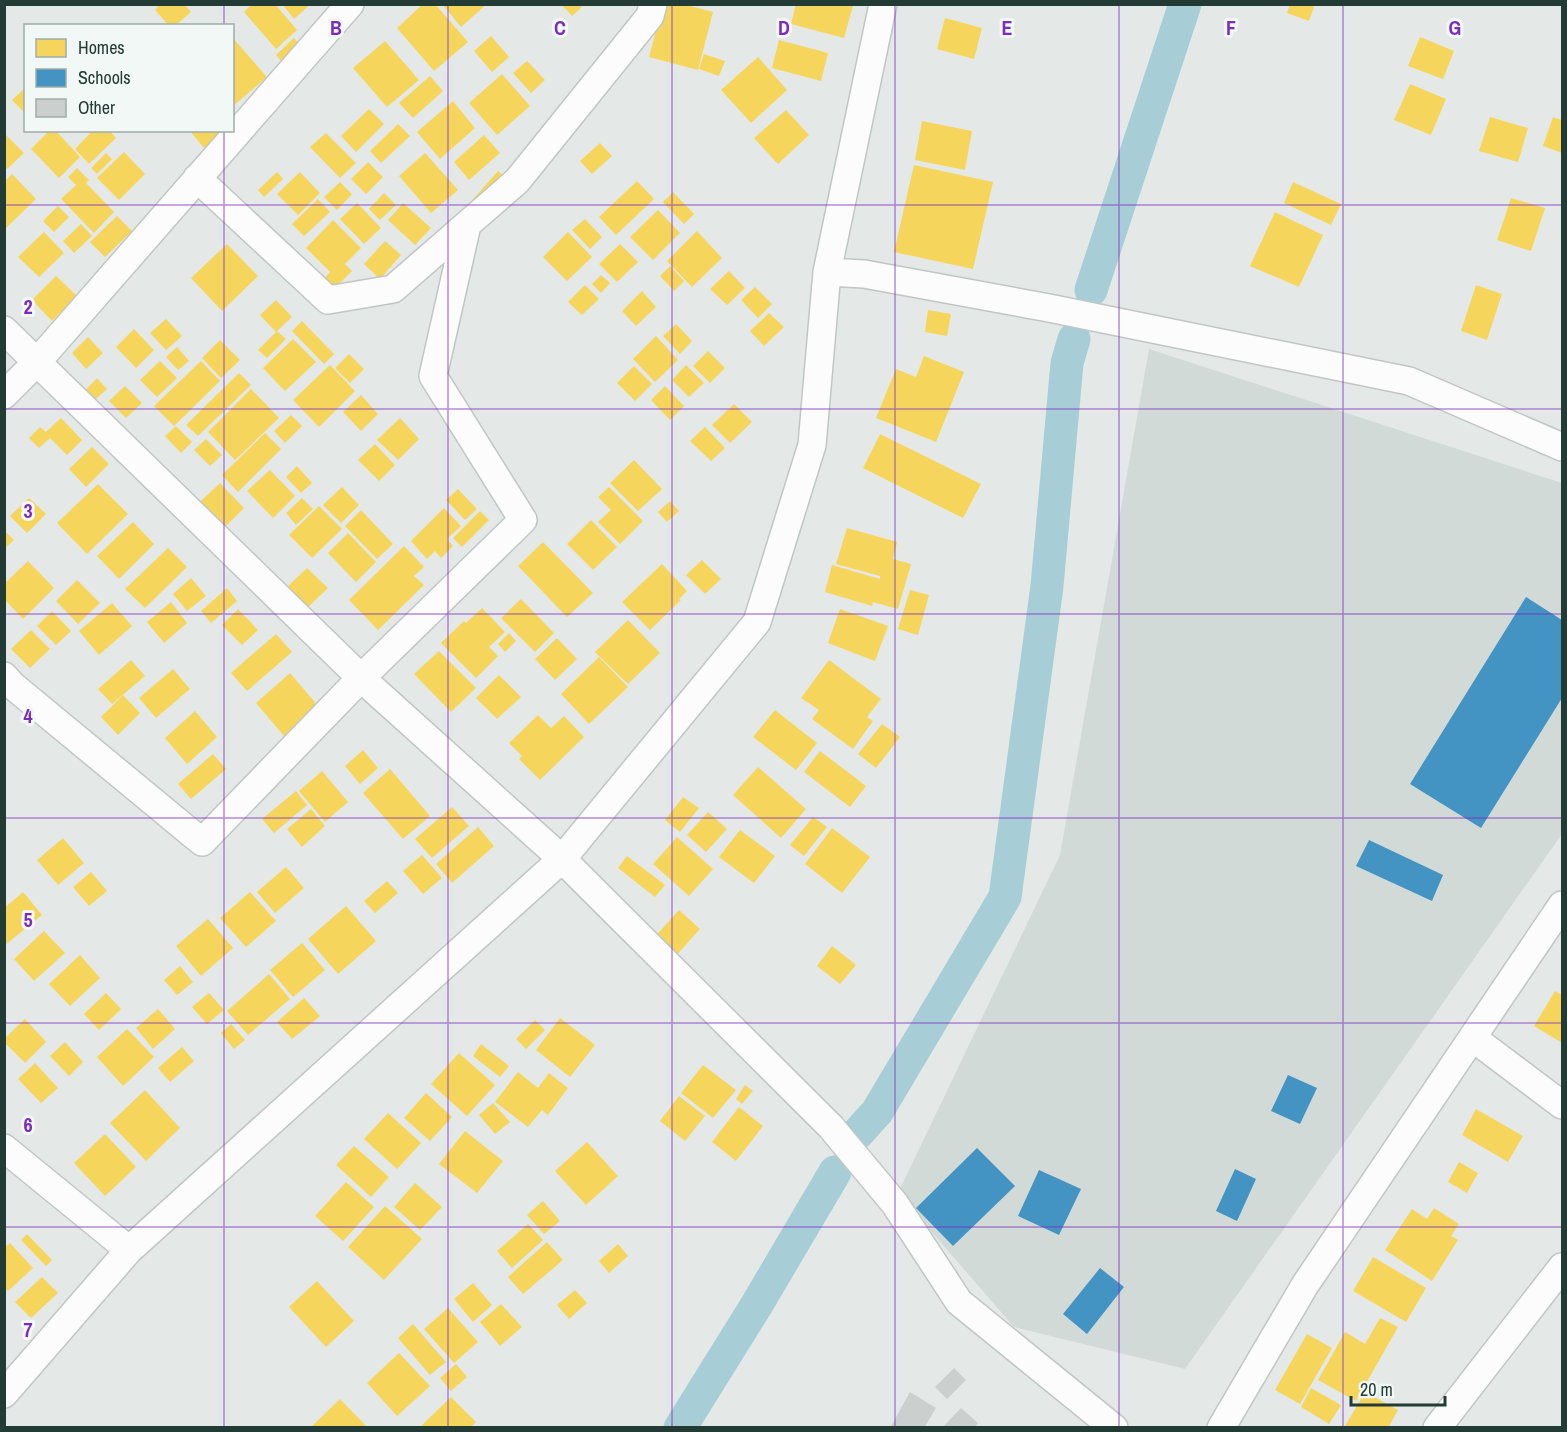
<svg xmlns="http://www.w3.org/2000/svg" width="1567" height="1432" font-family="'Archivo Narrow',sans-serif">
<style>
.built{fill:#d2dad7}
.homes{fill:#f6d55c}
.schools{fill:#4393c3}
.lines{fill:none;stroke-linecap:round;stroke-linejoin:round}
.canal{stroke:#a7ced6;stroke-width:33}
.building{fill:#cbd0ce}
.street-casing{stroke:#c1c6c4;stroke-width:30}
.street{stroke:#fbfcfb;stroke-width:27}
.grid{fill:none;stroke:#7b2cbf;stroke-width:1.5;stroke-opacity:0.55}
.grid-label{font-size:20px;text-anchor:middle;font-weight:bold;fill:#7b2cbf;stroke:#f2f8f5;stroke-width:6;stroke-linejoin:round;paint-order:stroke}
</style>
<rect width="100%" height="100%" fill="#e4e9e7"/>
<path class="built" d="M1149,349L1562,483V834L1185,1369L1014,1327L898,1193L1060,855Z"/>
<path class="homes" d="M160,4H184L191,12L175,26H169L155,10Z
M252,4H275L297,30L276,49L244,12Z
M282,4H311L294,19Z
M423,4H435L468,42L434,71L397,28Z
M442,4H487L461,27Z
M561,4H579L582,7L572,16Z
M663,4H683L713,12L698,70L649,57Z
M796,4L853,6L844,38L791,24Z
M1290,4H1315L1309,21L1287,13Z
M945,18L982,28L974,59L937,49Z
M491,36L509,57L492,72L474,51Z
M232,37L267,77L232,107Z
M1420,37L1454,51L1443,79L1408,66Z
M294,38L301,46L282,62L276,55Z
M779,40L828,53L821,81L772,68Z
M385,41L419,80L387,107L353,68Z
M704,54L725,61L719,76L699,69Z
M758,57L787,90L751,123L721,90Z
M527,61L545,80L531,93L513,73Z
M502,74L530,106L497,135L469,103Z
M430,76L443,91L413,118L399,103Z
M1410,84L1446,99L1431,135L1394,120Z
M26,87V114L12,100Z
M453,101L475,128L440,159L417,132Z
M369,109L384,124L356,152L341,136Z
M786,110L809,135L778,164L754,138Z
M1490,117L1528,128L1518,162L1479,151Z
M1553,117L1562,120V153L1543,146Z
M922,121L972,131L965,170L915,160Z
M398,124L410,136L381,163L370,151Z
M50,130H55L80,157L59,178L31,149Z
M93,130H109L116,138L89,164L75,149Z
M189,130H224L204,148Z
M4,133L24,153L7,169L4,166Z
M326,133L356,163L340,178L310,147Z
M484,135L500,153L469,180L454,162Z
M600,143L612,156L592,174L580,161Z
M124,152L145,174L119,200L97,178Z
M106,153L112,159L97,174L91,168Z
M425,153L458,190L431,213L399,176Z
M368,162L383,177L366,194L351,179Z
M914,165L993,182L973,269L894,252Z
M77,168L89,180L86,183L114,212L94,233L61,199L76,185L68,177Z
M498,171L505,177L474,212L467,206Z
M277,172L283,179L264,197L258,190Z
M300,172L320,193L298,215L277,194Z
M12,174L36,199L4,230V182Z
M637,181L654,199L616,235L599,217Z
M340,182L352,194L337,210L324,197Z
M1293,182L1341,204L1331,225L1284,203Z
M673,192L694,214L684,224L663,202Z
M384,193L396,205L380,220L369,209Z
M1511,198L1545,208L1531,251L1497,240Z
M318,199L330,212L304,236L292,224Z
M357,203L381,228L364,244L340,219Z
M403,203L431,228L415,245L388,220Z
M58,206L69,217L54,232L43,221Z
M658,210L680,233L653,260L630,237Z
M1275,212L1323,235L1299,287L1250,266Z
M117,216L132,231L105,257L90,242Z
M585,219L602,237L590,249L572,230Z
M333,220L361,248L345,264L352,271L334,289L324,279L330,272L306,248Z
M81,224L92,236L74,253L63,241Z
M697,231L722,258L692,287L667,261Z
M44,232L64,253L39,277L18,257Z
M568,232L592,257L567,281L543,257Z
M385,241L401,255L380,279L364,264Z
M227,244L258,276L222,311L191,278Z
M620,244L638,262L617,282L599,264Z
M670,266L684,281L674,291L660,276Z
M729,271L745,288L727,305L710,289Z
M601,275L610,283L601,293L592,284Z
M56,276L77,296L52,321L32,300Z
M585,285L599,299L582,315L568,302Z
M1476,285L1502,294L1487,340L1461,331Z
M755,287L772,304L758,318L741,300Z
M642,291L656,307L636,326L622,311Z
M276,300L292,317L276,332L260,315Z
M928,310L951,314L947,336L925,332Z
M769,313L784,327L764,346L750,331Z
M166,319L182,336L166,350L150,333Z
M302,321L334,354L324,364L292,331Z
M676,324L692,341L680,354L663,336Z
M134,329L154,350L136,368L116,347Z
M277,331L286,339L267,358L258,350Z
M656,336L678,360L655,382L633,359Z
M88,337L103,353L86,369L72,353Z
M293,339L316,362L285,391L263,368Z
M220,340L240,360L221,378L202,358Z
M177,347L189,361L178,370L166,357Z
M708,351L725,368L710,383L693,366Z
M349,354L364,369L350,383L335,368Z
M924,356L964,372L936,442L876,418L896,369L916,377Z
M160,361L177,378L157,397L140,380Z
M201,361L220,381L174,426L154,406Z
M330,365L355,391L319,427L293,400Z
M686,365L704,383L689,397L672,380Z
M634,366L652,384L635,401L617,383Z
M239,373L251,385L198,436L186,425Z
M97,378L107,389L89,405L80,396Z
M125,386L142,403L126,418L109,401Z
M665,386L684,406L670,420L651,400Z
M251,389L279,418L235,460L208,432Z
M361,395L378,414L361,431L343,412Z
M734,404L752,422L730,443L712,425Z
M291,415L302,426L285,443L274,431Z
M61,418L82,440L67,455L50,438L39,448L29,438L40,427L46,432Z
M400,418L419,439L398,460L377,440Z
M176,426L192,442L181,453L165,436Z
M705,427L725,448L711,461L690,441Z
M265,433L281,449L238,492L222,475Z
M880,434L981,484L963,518L863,468Z
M206,439L222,455L210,466L194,450Z
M375,444L395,465L379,481L358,460Z
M92,447L109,464L86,487L69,469Z
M634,460L662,489L638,511L610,483Z
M297,466L312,483L301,493L286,477Z
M270,470L295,496L273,518L247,491Z
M220,483L244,508L225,527L200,502Z
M98,484L128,514L87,554L57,523Z
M342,487L359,505L341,523L323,505Z
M609,487L643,521L620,544L598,522L611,510L598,497Z
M458,489L477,509L465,520L446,500Z
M29,498L46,514L27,533L10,516Z
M302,498L313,509L296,525L286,513Z
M670,501L679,511L667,522L658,512Z
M319,506L342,529L312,558L289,535Z
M444,508L461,526L447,539L453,546L441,558L435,551L427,559L411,541Z
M361,510L393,544L377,559L345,526Z
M480,511L489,520L462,547L453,538Z
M591,520L617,547L593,570L567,544Z
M133,522L154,544L119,579L97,556Z
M847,528L897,542L893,559L911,564L898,609L873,602L872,606L825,592L832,565L880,579V576L836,564Z
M4,530L14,540L4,549Z
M348,533L376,562L356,582L328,553Z
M543,542L593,593L567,617L518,566Z
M404,546L424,567L414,576L424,585L378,630L349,600Z
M168,548L187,567L145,608L125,589Z
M702,560L721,579L705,594L686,575Z
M28,561L54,588L23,619L4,599V584Z
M662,564L687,591L679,599L681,600L650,630L622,602Z
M307,568L328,588L305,610L285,589Z
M191,578L206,596L187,611L173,594Z
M77,580L100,603L78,624L56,601Z
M227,588L237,601L211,623L201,611Z
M910,590L929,595L918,635L898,629Z
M521,599L554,633L535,652L501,618Z
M171,602L187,623L164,643L147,622Z
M112,603L132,626L99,655L79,631Z
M482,608L505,632L489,647L498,656L476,678L441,643L464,621L466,623Z
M238,609L258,630L242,645L222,625Z
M840,609L888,626L875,661L828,643Z
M52,611L71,631L56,645L37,626Z
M628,620L660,653L628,684L595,652Z
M31,630L50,649L30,668L11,649Z
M509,633L516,641L505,652L498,644Z
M276,634L292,652L247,691L231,673Z
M557,638L577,659L555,680L535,659Z
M439,651L476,688L451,712L414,674Z
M599,657L628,687L589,724L561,694Z
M131,660L145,676L112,704L98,689Z
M829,660L881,699L867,717L873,721L853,749L812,719L819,710L801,698Z
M173,669L190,689L156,718L139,698Z
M290,673L319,707L284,736L256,703Z
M499,675L521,697L497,719L476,698Z
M123,695L140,713L118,735L101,717Z
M775,710L817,743L796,770L753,737Z
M195,711L217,737L187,764L165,738Z
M538,715L551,728L564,716L584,737L540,780L519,759L522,756L509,743Z
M882,724L900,737L876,768L858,754Z
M363,750L378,768L360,784L345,766Z
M820,751L866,786L850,807L804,772Z
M213,754L226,769L191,799L178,784Z
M758,767L806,809L781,838L733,795Z
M390,769L430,816L403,839L363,793Z
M322,771L348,802L325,822L299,791Z
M296,791L307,805L274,833L262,819Z
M683,797L699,808L680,832L665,820Z
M452,807L469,826L432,858L415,839Z
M311,809L325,826L302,847L287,829Z
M708,812L727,829L706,852L687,835Z
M813,817L827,827L804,856L790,845Z
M478,827L494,846L452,883L436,864Z
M832,828L870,857L842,893L805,864Z
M740,830L775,856L754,883L719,857Z
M677,837L713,869L689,896L653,864Z
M63,838L84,863L58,885L37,860Z
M422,855L442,878L423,894L403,871Z
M627,856L665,885L655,897L618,868Z
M286,867L304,888L275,913L257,892Z
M91,872L107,891L89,906L73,887Z
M387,881L398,893L375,913L364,901Z
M23,892L42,915L4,946V908Z
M250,892L276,921L246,947L220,918Z
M346,906L376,941L338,974L308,939Z
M679,910L700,929L673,959L652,940Z
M208,919L233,948L201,976L176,946Z
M44,931L65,953L34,981L14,959Z
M302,943L325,970L293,997L270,970Z
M832,946L856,965L840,984L817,966Z
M80,955L100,978L70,1006L49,984Z
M180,966L193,982L177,995L164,980Z
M269,974L290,999L248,1035L227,1011Z
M1555,991L1562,995V1043L1534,1026Z
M106,993L121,1009L99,1030L84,1014Z
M209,993L224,1010L207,1024L192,1007Z
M304,998L320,1016L292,1039L277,1022Z
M158,1009L175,1029L153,1049L136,1028Z
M560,1018L595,1045L570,1077L536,1050Z
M25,1019L46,1042L25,1063L4,1042V1039Z
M535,1020L545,1030L526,1049L516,1039Z
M231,1024L245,1040L234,1049L221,1033Z
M127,1029L154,1057L123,1086L97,1057Z
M65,1042L83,1062L69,1076L50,1056Z
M481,1044L509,1066L500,1077L473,1056Z
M182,1047L194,1061L170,1082L158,1068Z
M459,1053L495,1085L467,1116L431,1084Z
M35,1063L58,1088L41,1103L18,1079Z
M703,1065L736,1090L713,1118L681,1093Z
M518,1072L538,1088L549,1073L568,1088L548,1115L542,1110L528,1127L495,1102Z
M745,1085L753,1091L742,1104L736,1099Z
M145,1090L180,1128L146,1161L110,1123Z
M426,1093L452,1117L430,1141L404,1118Z
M679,1096L705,1116L685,1141L660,1121Z
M493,1103L510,1122L495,1134L479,1115Z
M739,1107L763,1126L736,1161L712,1142Z
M1476,1109L1523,1136L1508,1162L1462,1135Z
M388,1113L421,1143L397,1169L364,1139Z
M465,1131L503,1161L477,1193L439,1164Z
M105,1134L136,1167L105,1196L74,1163Z
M587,1142L618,1176L586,1205L555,1171Z
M354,1146L389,1177L371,1197L336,1165Z
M1459,1162L1478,1173L1467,1193L1448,1182Z
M346,1182L374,1207L343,1241L315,1216Z
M415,1183L442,1207L420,1230L394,1207Z
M543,1201L560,1221L544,1234L527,1215Z
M385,1206L422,1239L384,1280L348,1247Z
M1434,1208L1459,1224L1451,1236L1458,1240L1432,1281L1385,1250L1412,1209L1427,1219Z
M528,1224L543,1240L512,1268L497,1251Z
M27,1234L52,1260L46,1266L21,1240Z
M547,1242L563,1260L523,1294L508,1277Z
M10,1243L33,1268L8,1291L4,1288V1248Z
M618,1244L628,1256L609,1273L599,1261Z
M1373,1257L1426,1288L1406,1322L1353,1291Z
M42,1277L58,1293L31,1318L15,1302Z
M317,1281L354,1321L326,1347L289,1307Z
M473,1283L492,1305L473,1322L454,1299Z
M575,1290L587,1303L569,1319L557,1305Z
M501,1304L522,1327L500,1346L480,1322Z
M448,1308L478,1342L454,1363L424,1329Z
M1380,1318L1398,1327L1356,1401L1318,1380L1345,1332L1365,1344Z
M413,1324L446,1362L430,1375L398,1338Z
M1307,1334L1332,1348L1300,1404L1275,1390Z
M399,1353L430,1386L397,1416L367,1383Z
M456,1364L467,1377L451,1391L440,1378Z
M1311,1388L1341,1405L1329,1424L1301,1407Z
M1365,1392L1398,1410L1388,1428H1344Z
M451,1397L476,1422L470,1428H419Z
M340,1399L368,1428H310Z"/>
<path class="schools" d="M1526,597L1562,620V698L1481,828L1410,784Z
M1369,840L1443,875L1432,901L1356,866Z
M1288,1075L1317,1088L1300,1124L1271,1111Z
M977,1148L1015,1186L953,1246L916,1208Z
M1235,1169L1256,1179L1237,1221L1216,1211Z
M1039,1170L1081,1189L1059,1235L1018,1216Z
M1100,1268L1124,1287L1087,1334L1063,1314Z"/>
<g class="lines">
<path class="canal" d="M1091,290L1185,4
M857,1134L877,1112L1005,897L1047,586L1067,363L1074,339
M680,1428L756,1306L835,1172"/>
</g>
<path class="building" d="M954,1368L966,1380L947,1399L935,1387Z
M910,1392L936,1408L924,1428H890Z
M961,1408L978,1423L974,1428H942Z"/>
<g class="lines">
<g class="street-casing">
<path id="street" d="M197,178L328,300L393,289L517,181L650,16L653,4
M827,272L864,274L1049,308L1409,381L1562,447
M4,330L361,678L562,859L831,1127L895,1204L959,1302L1114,1428
M4,395L37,362L350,4
M4,676L12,685L202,842L361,678L523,520L433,376L467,225
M1473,1038L1562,1105
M4,1148L129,1250
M4,1394L129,1250L562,859L757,622L812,445L827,272L883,4
M1221,1428L1305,1285L1562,905
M1437,1428L1562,1267"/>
</g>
<use href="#street" class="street"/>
</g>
<path class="grid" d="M224,4V26M448,4V1428M672,4V1428M895,4V1428M1119,4V1428M1343,4V1428M224,130V1428M4,205H1562M4,409H1562M4,614H1562M4,818H1562M4,1023H1562M4,1227H1562"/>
<g class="grid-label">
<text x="336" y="35">B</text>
<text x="560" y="35">C</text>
<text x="784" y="35">D</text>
<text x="1007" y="35">E</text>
<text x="1231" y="35">F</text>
<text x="1455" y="35">G</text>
<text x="28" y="314">2</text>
<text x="28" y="518">3</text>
<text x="28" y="723">4</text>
<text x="28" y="927">5</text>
<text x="28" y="1132">6</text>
<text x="28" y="1337">7</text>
</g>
<rect width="1567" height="1432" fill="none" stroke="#233b35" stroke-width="12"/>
<rect x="24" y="24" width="210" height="108" fill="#f2f8f5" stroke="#9faca8" stroke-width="1.5"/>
<rect x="36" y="39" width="30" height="18" fill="#f6d55c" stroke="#9faca8" stroke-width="1.5"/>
<text x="78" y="54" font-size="18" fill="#233b35">Homes</text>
<rect x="36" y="69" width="30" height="18" fill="#4393c3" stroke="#9faca8" stroke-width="1.5"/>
<text x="78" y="84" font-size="18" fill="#233b35">Schools</text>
<rect x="36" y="99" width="30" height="18" fill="#cbd0ce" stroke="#9faca8" stroke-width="1.5"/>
<text x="78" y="114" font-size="18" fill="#233b35">Other</text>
<path d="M1351 1396v9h94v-9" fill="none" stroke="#233b35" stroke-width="3"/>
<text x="1360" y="1396" font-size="18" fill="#233b35" stroke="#f2f8f5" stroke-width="4.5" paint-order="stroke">20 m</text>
</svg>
